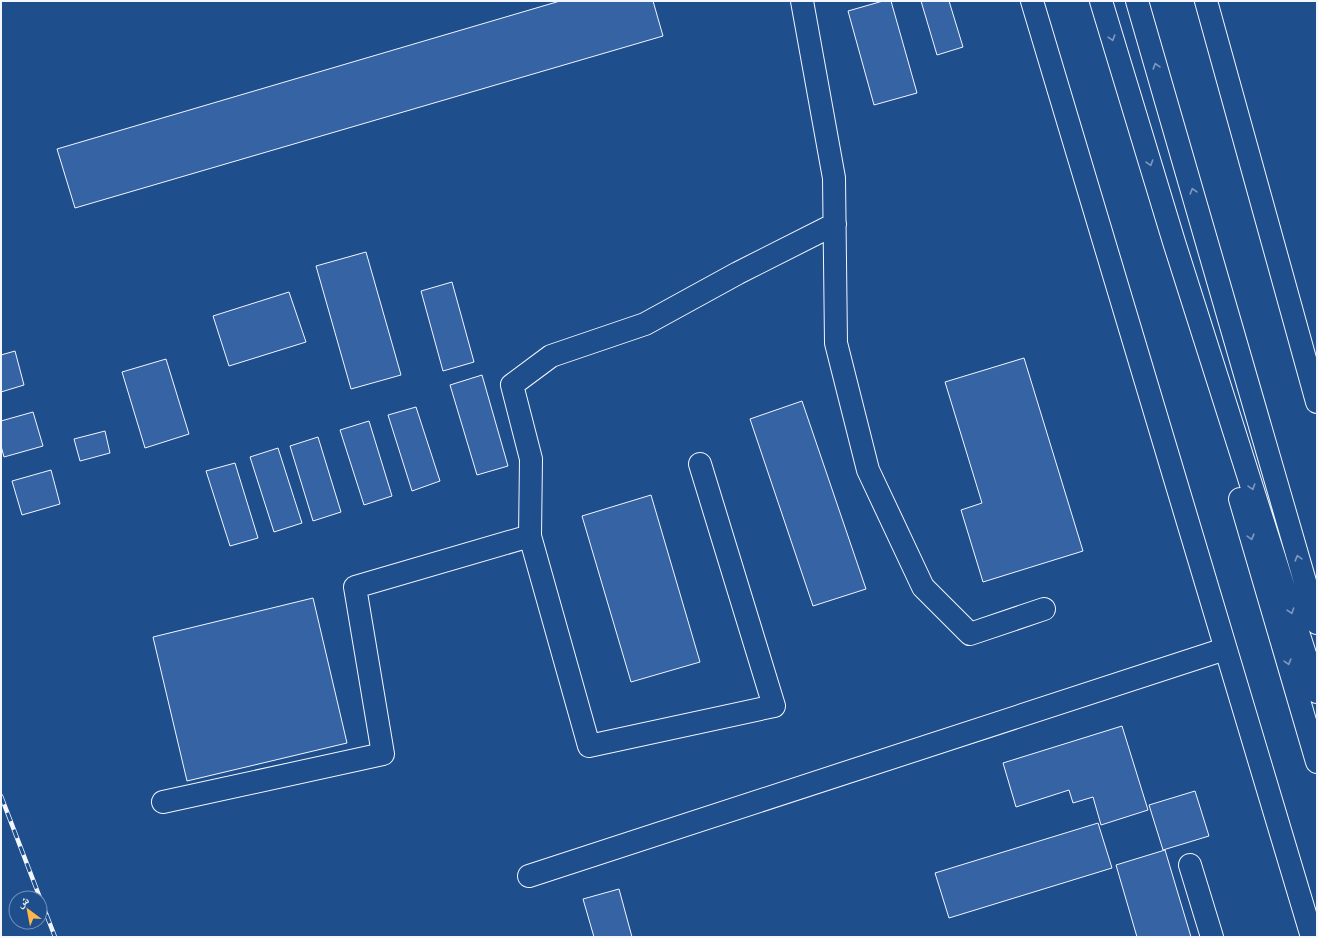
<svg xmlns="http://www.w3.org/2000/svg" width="1318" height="938" font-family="Barlow,'Noto Naskh Arabic',sans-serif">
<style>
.building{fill:#3563a3;stroke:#f2f6ff}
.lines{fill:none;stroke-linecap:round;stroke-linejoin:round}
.street-casing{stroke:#f2f6ff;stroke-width:24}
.secondary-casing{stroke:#f2f6ff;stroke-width:24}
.primary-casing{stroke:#f2f6ff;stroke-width:24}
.street{stroke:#1f4e8c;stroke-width:22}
.secondary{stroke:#1f4e8c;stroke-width:22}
.primary{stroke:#1f4e8c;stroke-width:22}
.rail-casing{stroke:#f2f6ff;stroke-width:4.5}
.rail{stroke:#1f4e8c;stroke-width:3;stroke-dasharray:9;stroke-linecap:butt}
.oneway{stroke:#7e9ac0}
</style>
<rect width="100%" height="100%" fill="#1f4e8c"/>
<path class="building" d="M560,1H653L663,36L75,208L57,149Z
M883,1H891L917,93L874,105L848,11Z
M921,1H949L963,47L937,55Z
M366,252L401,375L351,389L316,266Z
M452,282L474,362L443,371L421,291Z
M289,292L306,342L229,366L213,316Z
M15,351L24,385L1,392V355Z
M1024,358L1083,551L983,582L961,510L982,503L945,382Z
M166,359L189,434L145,448L122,372Z
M482,375L508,466L477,475L450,385Z
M802,401L866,589L813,606L750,419Z
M416,407L440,481L412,491L388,415Z
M33,412L43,446L4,457L1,446V421Z
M369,421L392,496L364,505L340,430Z
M105,431L110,453L80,461L74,439Z
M318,437L341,512L313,521L290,446Z
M278,448L302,523L274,532L250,457Z
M235,463L258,538L230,546L206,471Z
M51,470L60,504L22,515L12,481Z
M651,495L700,662L631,682L582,516Z
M313,598L347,743L187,781L153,637Z
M1122,726L1148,810L1101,825L1093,797L1073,803L1069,790L1016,807L1003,763Z
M1195,791L1209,836L1163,850L1149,805Z
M1098,823L1112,868L949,918L935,873Z
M1165,850L1191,937H1137L1116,865Z
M619,889L632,937H594L583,899Z"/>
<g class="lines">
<g class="street-casing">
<path id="street" d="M802,1L834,178L836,343L868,470L923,587L970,634L1044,609
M700,464L774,706L589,746L530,536L531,459L512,385L551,356L645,324L738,273L835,224
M163,802L383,754L355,587L530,536
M1190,865L1212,937
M529,876L1225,649"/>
</g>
<g class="secondary-casing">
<path id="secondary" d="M1032,1L1312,937
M1206,1L1317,402"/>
</g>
<g class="primary-casing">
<path id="primary" d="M1101,1L1174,242L1317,692
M1137,1L1317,623
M1240,499L1317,762"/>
</g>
<use href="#street" class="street"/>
<use href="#secondary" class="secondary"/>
<use href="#primary" class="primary"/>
<g class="rail-casing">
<path id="rail" d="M1,796L40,898
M40,898L55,937"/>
</g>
<use href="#rail" class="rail"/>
</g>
<defs><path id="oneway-chevron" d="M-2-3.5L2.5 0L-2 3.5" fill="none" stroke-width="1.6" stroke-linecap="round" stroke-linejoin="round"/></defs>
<g class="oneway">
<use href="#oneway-chevron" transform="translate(1112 38) rotate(73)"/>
<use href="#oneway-chevron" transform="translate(1156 66) rotate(-106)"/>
<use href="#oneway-chevron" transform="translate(1150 163) rotate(73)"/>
<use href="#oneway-chevron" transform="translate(1193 191) rotate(-106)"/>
<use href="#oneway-chevron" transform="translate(1252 487) rotate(73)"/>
<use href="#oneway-chevron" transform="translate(1251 537) rotate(74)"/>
<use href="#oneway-chevron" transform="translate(1298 558) rotate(-106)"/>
<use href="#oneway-chevron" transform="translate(1291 611) rotate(72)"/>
<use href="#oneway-chevron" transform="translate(1288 662) rotate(74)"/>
</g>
<rect width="1318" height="938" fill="none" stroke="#f2f6ff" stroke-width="4"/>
<g transform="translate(28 910) rotate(328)"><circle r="19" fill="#1f4e8c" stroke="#7391ba"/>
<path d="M0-3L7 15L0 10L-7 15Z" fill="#ffb74d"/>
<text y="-6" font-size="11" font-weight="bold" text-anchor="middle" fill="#f2f6ff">ش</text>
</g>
</svg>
